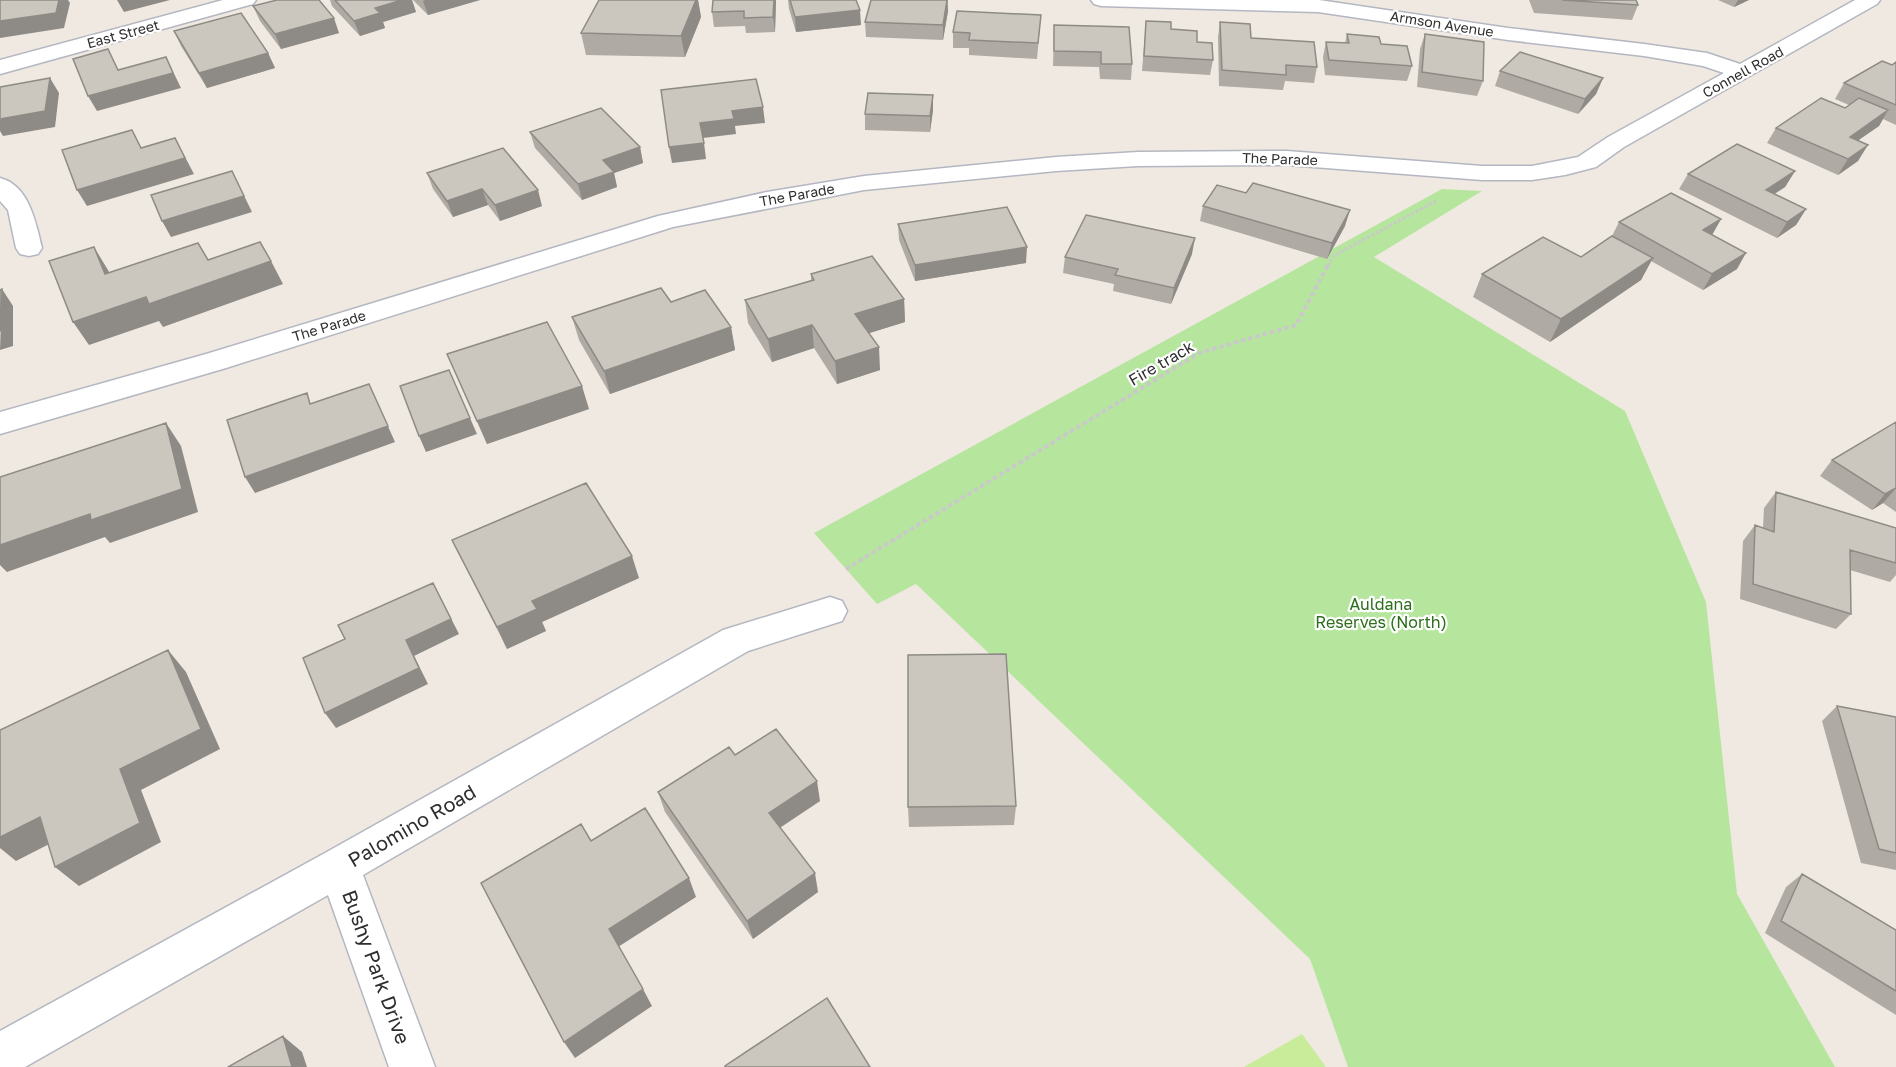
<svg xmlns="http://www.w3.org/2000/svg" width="1896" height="1067" font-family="'Golos Text',sans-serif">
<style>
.green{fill:#b6e59e}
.pitch{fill:#c9ec9a}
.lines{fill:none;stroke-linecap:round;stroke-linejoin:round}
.minor-casing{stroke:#b4b7c1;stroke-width:3}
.path-far1{stroke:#c9c9c9;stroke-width:3;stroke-dasharray:3 2;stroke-linecap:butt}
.path{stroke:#c9c9c9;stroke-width:4;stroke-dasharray:4.5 3;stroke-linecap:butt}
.minor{fill:#fff;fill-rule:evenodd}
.wall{fill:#afaba4}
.shaded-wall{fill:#8e8b86}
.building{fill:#cbc7bf;stroke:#8e8b86;stroke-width:1.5}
.labels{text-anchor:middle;stroke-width:4.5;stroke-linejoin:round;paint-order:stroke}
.far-street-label{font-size:14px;fill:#2e2e2e;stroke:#fff}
.street-label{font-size:16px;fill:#2e2e2e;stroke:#fff}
.park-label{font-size:16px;fill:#2c6e1b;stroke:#fff}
.near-street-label{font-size:20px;fill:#2e2e2e;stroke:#fff}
</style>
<rect width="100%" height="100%" fill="#efe9e1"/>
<path class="green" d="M1442,189L1482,191L1374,257L1625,411L1706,602L1737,894L1835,1067H1348L1310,959L916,584L877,604L814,533Z"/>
<path class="pitch" d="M1302,1034L1326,1067H1244Z"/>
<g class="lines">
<g class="minor-casing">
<path id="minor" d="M223,0H256L253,4L0,74V60Z
M1091,0H1319L1508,28L1644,44L1707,53L1740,64L1855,0H1880L1877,4L1624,147L1596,167L1565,175L1532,180H1482L1287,165L1138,166L1056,171L864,190L673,227L226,368L0,434V412L206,354L658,216L767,192L864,176L1056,157L1138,152L1287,151L1482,166H1532L1578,157L1608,137L1724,73L1703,66L1644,56L1508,40L1318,12L1101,6L1094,4Z
M0,178C29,185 36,223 42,248L38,254L29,256L20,254L16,248L8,210L0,201Z
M830,597L842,601L847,611L842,621L748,651L363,875L435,1067H389L328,895L25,1067H0V1031L325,853L723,630Z"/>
</g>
<path class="path-far1" d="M1328,266L1333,256L1436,201"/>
<path class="path" d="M846,569L1199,353L1296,325L1328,265"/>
<use href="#minor" class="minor"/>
</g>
<path class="wall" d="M330,0H412L416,12L383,22L385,28L360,36L332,6Z
M413,0H480L428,15Z
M599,0H698L701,17L685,57L586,55L581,33Z
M713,0H776L775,32L746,33L745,26L714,27L712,12Z
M788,0H856L861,25L796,32L789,9Z
M948,0V11L943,40L866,37L865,22Z
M1529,0H1636L1638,5L1632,20L1534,13Z
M1718,0H1749L1734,7Z
M253,6L339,33L281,49L260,21Z
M1041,15L1037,59L969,55V48H953V32Z
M1146,21L1171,29L1197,42L1213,60L1210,75L1142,71Z
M1220,22L1251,38L1317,67L1314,83L1285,81L1283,90L1219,86L1218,37Z
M1054,25L1132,64L1131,80L1100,79L1099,67L1053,66Z
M174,31L268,53L275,68L207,88L181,46Z
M1347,34L1412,66L1407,81L1325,75L1323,57L1326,42L1345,43Z
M1425,34L1483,81L1477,96L1417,87L1420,49Z
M1896,62V125L1883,119L1879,126L1858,140V161L1838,175L1767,143L1776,128L1845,108L1849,105L1835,99L1844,83L1892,65Z
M1500,71L1603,78L1596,94L1578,114L1495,86Z
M933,110L930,132L865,130V114Z
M530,132L640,147L643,163L614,173L617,187L582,200L535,148Z
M1795,171L1785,187L1775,194L1806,209L1796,225L1777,238L1679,189L1688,174Z
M427,173L542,206L500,221L488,205L453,217L433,189Z
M1203,206L1345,226L1327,259L1200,221Z
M1721,219L1712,235L1737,269L1703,290L1651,261L1641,280L1550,342L1473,297L1482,274L1581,257L1612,236L1619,222Z
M898,224L1026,263L915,281L899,240Z
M1192,254L1171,304L1113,291L1114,284L1063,273L1065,257Z
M811,274L904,299L905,322L869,333L880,370L837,384L814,348L772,362L748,323L745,300L811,280Z
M671,302L731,327L735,350L610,394L579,340L572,317Z
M447,354L589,409L487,444Z
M1896,422V512L1883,503L1872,510L1820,476L1832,460Z
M1776,492L1896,528V575L1890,582L1850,570L1851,614L1836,629L1740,599L1743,541L1755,525L1763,528L1764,508Z
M452,540L639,578L542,622L546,631L507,649Z
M1837,706L1896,717V870L1861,863L1822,721Z
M735,755L820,801L780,828L818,892L753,939L665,812L658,792Z
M1016,806L1014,825L909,827L908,807Z
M1802,874L1896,930V1015L1765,933L1786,887Z"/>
<path class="shaded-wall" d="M59,0H68L70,3L64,28L0,38V21Z
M117,0H170L124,12Z
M402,0H412L416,12L383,22L385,28L360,36L354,21L375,8Z
M425,0H480L428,15L423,1Z
M696,0H698L701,17L685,57L681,36Z
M774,0H776L775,32L773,17Z
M947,0L948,11L943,40V25Z
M1738,0H1749L1734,7Z
M860,10L861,25L796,32L795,17Z
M334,18L339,33L281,49L275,34Z
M268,53L275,68L207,88L199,73Z
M166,57L181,88L97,111L88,96Z
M50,78L59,93L55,127L3,136L0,131V120Z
M1603,78L1596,94L1578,114L1585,99Z
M933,95V110L930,132V116Z
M763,107L765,123L735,126L736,134L703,138L700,123L732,111Z
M1888,110L1879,126L1840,153L1850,137Z
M175,138L194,174L87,206L77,190Z
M704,143L706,159L672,163L669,147Z
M1868,145L1858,161L1838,175L1848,159Z
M640,147L643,163L614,173L617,187L582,200L578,184L603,160Z
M232,171L252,212L171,237L162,221Z
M1795,171L1785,187L1756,205L1766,190Z
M482,189L488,205L453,217L447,201Z
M538,190L542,206L500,221L495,205Z
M1806,209L1796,225L1777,238L1787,222Z
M1350,210L1345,226L1327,259L1332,243Z
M1721,219L1712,235L1703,230Z
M1195,238L1192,254L1171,304L1174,288Z
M94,247L108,270L120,297L105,274Z
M1027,247L1026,263L915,281V265Z
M1746,253L1737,269L1703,290L1712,274Z
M1653,258L1641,280L1550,342L1561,319Z
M271,261L283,284L163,327L159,321L89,345L73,322L146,297L219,279Z
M2,289L13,306V346L0,350Z
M904,299L905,322L857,337L855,314Z
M812,325L814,348L772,362L768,339Z
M731,327L735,350L610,394L604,371Z
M879,347L880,370L837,384L835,361Z
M369,384L395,442L255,493L245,477Z
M582,386L589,409L487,444L477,421Z
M470,418L477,434L426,452L419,436Z
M166,423L181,446L198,512L110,543L105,537L7,572L0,565V545Z
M1896,488L1883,503L1872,510L1885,494Z
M632,556L639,578L542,622L546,631L507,649L497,627L532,601Z
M433,583L459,634L414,656L428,684L336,728L325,713L406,640Z
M168,650L186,672L220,749L141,790L161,842L79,886L55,867L120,769Z
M817,781L820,801L773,832L769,813Z
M40,817L63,837L16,861L0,848V837Z
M815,873L818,892L753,939L747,921Z
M689,878L696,897L618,947L609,929Z
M643,989L652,1006L575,1058L564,1042Z
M283,1036L302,1052L307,1067H292Z"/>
<path class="building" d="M0,0H59L56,13L0,21Z
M277,0H319L334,18L275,34L253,6Z
M335,0H402L375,8L380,13L354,21Z
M599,0H696L681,36L581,33Z
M713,0H774L773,17L744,18V11L712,12Z
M790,0H856L860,10L795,17Z
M871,0H947L943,25L865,22Z
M1562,0H1636L1638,5Z
M957,11L1041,15L1038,43L969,40L970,33L953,32Z
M241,13L268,53L199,73L174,31Z
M1146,21L1171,22V29L1197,31V42L1212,43L1213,60L1144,56Z
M1220,22L1250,24L1251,38L1314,42L1317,67L1286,65V75L1222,70Z
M1054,25L1129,27L1132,64H1101V52L1054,51Z
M1347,34L1379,37L1381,44L1407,46L1412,66L1329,60L1326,42L1349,43Z
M1425,34L1484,42L1483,81L1422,72Z
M108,49L118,70L166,57L173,73L88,96L73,59Z
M1520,52L1603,78L1585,99L1500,71Z
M1882,61L1892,65L1896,62V105L1844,83Z
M50,78L45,111L0,119V87Z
M756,79L763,107L732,111L734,119L700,123L704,143L669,147L661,90Z
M868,93L933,95L930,116L865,114Z
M1821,98L1845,108L1859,98L1888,110L1850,137L1868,145L1848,159L1776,128Z
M601,108L640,147L603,160L614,172L578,184L530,132Z
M132,130L141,148L175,138L185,158L77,190L62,150Z
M1737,144L1795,171L1766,190L1806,209L1787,222L1688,174Z
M503,148L538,190L495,205L482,189L447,201L427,173Z
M232,171L244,196L162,221L151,195Z
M1253,183L1350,210L1332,243L1203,206L1217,185L1246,193Z
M1671,193L1721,219L1703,230L1746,253L1712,274L1619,222Z
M1007,207L1027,247L915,265L898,224Z
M1086,215L1195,238L1174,288L1115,275L1118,269L1065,257Z
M1612,236L1653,258L1561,319L1482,274L1543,237L1581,257Z
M260,242L271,261L149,304L146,297L73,322L49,261L94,247L105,274L198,243L208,260Z
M872,256L904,299L855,314L879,347L835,361L812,325L768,339L745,300L814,280L811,274Z
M661,288L671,302L705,290L731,327L604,371L572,317Z
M2,289L1,330L0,331V290Z
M547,322L582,386L477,421L447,354Z
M449,370L470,418L419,436L400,386Z
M369,384L388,426L245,477L227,420L307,393L310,404Z
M1896,422V488L1885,494L1832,460Z
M166,423L182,489L91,520L90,514L0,545V477Z
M586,483L632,556L532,601L537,609L497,627L452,540Z
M1776,492L1896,528V563L1850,550L1851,614L1753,584L1755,525L1774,532Z
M433,583L451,619L406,640L419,668L325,713L303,658L345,639L338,625Z
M168,650L201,729L120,769L140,823L55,867L40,817L0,837V730Z
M1006,654L1016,806L908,807V655Z
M1837,706L1896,717V853L1879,849Z
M776,729L817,781L769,813L815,873L747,921L658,792L729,747L735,755Z
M645,808L689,878L609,929L643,989L564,1042L481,883L581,824L591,841Z
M1802,874L1896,930V991L1781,921Z
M827,998L870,1067H725V1066Z
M283,1036L292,1067H228Z"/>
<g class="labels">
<g class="far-street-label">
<text transform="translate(1442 24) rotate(9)" y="5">Armson Avenue</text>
<text transform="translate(123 34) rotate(-15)" y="5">East Street</text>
<text transform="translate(1743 72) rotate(-29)" y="5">Connell Road</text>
<text transform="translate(1280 159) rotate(2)" y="5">The Parade</text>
<text transform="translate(797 195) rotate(-10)" y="5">The Parade</text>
<text transform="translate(329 326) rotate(-17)" y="5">The Parade</text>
</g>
<g class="street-label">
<text transform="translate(1161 363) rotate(-30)" y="6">Fire track</text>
</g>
<g class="park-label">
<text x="1381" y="610">Auldana<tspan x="1381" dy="18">Reserves (North)</tspan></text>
</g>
<g class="near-street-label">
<text transform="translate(412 826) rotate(-30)" y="7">Palomino Road</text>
<text transform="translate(376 967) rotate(70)" y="7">Bushy Park Drive</text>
</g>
</g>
</svg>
